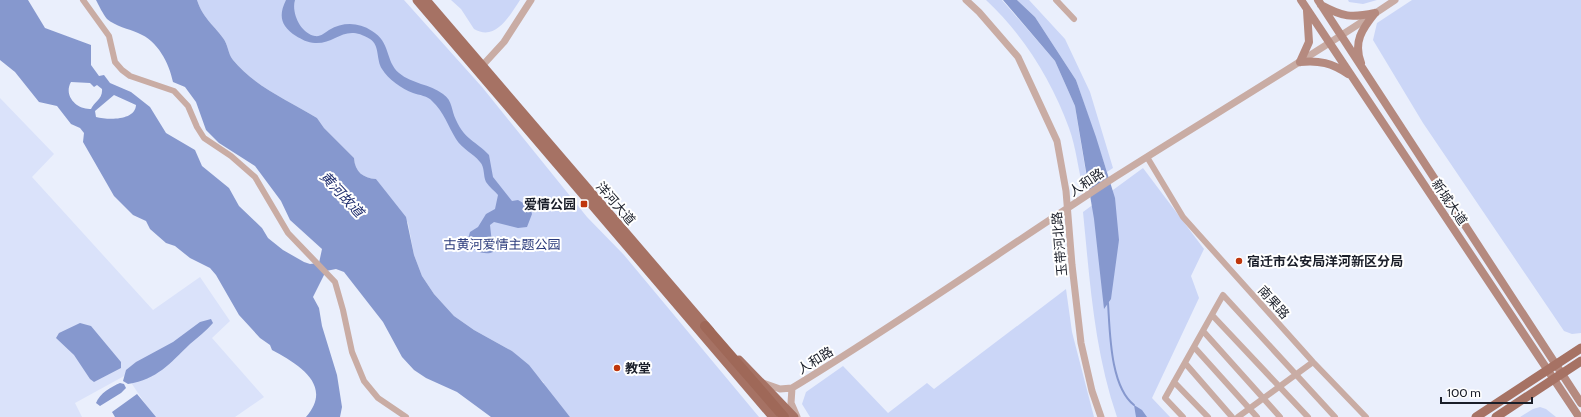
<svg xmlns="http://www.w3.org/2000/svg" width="1581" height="417" font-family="Cabin,'Noto Sans SC',sans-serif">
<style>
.built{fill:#dae2fa}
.green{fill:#cbd6f7}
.water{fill:#8698ce;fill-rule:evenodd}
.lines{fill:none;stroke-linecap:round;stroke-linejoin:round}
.stream{stroke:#8698ce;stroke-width:2}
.minor{stroke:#c9aca4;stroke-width:6}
.tertiary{stroke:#c9aca4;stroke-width:7}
.secondary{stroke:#b58a7f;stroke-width:8}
.primary{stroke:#a67264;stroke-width:9}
.trunk{stroke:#9f6858;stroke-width:10}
.poi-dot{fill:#bf360c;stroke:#fff;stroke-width:1.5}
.labels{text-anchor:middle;stroke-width:4;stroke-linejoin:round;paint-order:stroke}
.street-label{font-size:13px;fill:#1a1e29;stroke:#fff}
.poi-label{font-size:13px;font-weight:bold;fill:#1a1e29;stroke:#fff;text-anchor:start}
.park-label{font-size:13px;fill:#2a3a7b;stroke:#fff}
.water-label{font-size:14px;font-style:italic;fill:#212f6f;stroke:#fff}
</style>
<rect width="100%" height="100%" fill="#eaeffc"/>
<path class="built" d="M0,98L54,154L32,177L153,310L200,277L230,321L212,338L264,397L235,417H154L126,375L75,403L82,417H0Z"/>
<path class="green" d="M197,0H404L482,87L587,217L624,255L759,417H570L542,384L544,383L512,351L474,330L454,316L434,294L422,276L414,255L408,223L376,179C363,178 355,172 354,158L324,128L317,118C289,101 254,86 233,60C228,54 228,44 223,38C212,23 203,18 197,0Z
M451,0H520C510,15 496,42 474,29L461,9Z
M986,0H1002L1055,61L1075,106L1088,186L1083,188C1078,169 1076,147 1069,128C1052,81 1023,34 986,0Z
M1017,0H1029L1065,39L1090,92L1113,168L1107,172L1076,80L1035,17Z
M1348,0H1377L1363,4L1349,2Z
M1412,0H1581V333L1572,334L1564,331L1423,123L1373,40L1377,23Z
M1143,168L1204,249L1191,276L1199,298L1152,398L1170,417H1117C1094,350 1090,282 1083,212Z
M1066,289L1072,332L1094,417H810L802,404L806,392L843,366L888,413L927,383L934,389Z
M1540,407L1546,409L1556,417H1520L1533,409Z"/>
<path class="water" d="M0,0H28L45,28L91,45V65L99,76L104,75L110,83L131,92L150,107L166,133L195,150L202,166L229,188L239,206L262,228L268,238L283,250L304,262L310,264L319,263L322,249L290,220L281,201L255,166L219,143L206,130L196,102L185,87L173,82C169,63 158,41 138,33C129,29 115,26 107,19C103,14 99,6 96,0H197C203,18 212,23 223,38C228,44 228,54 233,60C254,86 289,101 317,118L324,128L354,158C355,172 363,178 376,179L406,217L414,255L422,276L434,294L454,316L474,330L512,351L529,365L570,417H491L457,392L426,378L414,370L402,357L383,322L344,272L336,269L326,271L313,297L319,308L322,326L337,375L342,407L340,417H306C334,385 298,364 272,350L270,345L260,338L239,315L216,275L210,268L190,258L175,246L166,243L150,229L146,221L133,215L114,196L83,142L84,133L80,128L71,124L57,106L39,102L15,72L0,60ZM71,82L90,83L94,87L97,85L102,89C103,99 94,102 91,109C77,110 63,96 71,82ZM114,95L136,105C135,121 108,120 96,117L95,111Z
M286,0H295C291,13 301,34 315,36C320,37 325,33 329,30C343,22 358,22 372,31C391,42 385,61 399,73C412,84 430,84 443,94C453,101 451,110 456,120C465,140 476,141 489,155L493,177L512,201L518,200L530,207L532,214L527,227L518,228L494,222L490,225L493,252C485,256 471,250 467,242L470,232L478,227L486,214L495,209L498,195C495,191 489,187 486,182C483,176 485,167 480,162C473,153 462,149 456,139C448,126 444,112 432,101C428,96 419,95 413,93C402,89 388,79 382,69C376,60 380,45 370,39C344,23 337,44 315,43C308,43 301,39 296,36C281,26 278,16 286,0Z
M1003,0H1017L1035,17L1076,80L1096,137L1115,198L1119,240L1111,299L1104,309L1094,219L1075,106L1055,61Z
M211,319L213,323C206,331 198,337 190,344C169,364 158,379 128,384L123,381L126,370L136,362L173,342L200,322Z
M80,323L91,326L121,362V368L94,382L90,379L74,355L56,338L59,333Z
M120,383L124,384L126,388L121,393L100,406L96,403C100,393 111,387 120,383Z
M137,394L156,417H115L112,412Z
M1134,405L1142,410L1147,417H1136Z"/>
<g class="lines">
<path class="stream" d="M1108,303C1110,332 1110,386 1134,405"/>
<path class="minor" d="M83,0L109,36L115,62L122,70L130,76L174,91L188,106L197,127L204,138L231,156L255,177L288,233L335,282L343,310L352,352L364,381L378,398L406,417
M1056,0L1074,19
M1147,157L1183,217L1313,362L1366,417
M1212,315L1308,417
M1203,331L1280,417
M1194,347L1257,417
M1185,363L1232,417
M1174,382L1208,417
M1183,417L1165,398L1223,295L1335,417
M1238,417L1313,362"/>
<path class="tertiary" d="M966,0L979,12L1018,57L1057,141L1066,191L1072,265L1081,343L1092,391L1101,417
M482,66L504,42L531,0
M763,383L780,389L792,388L791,403L797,417
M792,388C902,321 1007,247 1115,177C1208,118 1303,62 1395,0"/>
<path class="secondary" d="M1301,0L1579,417
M1318,0L1581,403
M1321,5C1343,17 1351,18 1375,13
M1300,62L1309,42L1307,11
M1300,62C1319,60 1332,63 1348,74
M1361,63C1353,42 1362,29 1375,13"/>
<path class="primary" d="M417,0L773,417
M426,0L710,331
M739,360L794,417
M1476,417L1581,348
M1496,417L1581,361"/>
<path class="trunk" d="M705,326L784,417"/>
</g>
<g class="poi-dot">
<rect x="580" y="200" width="8" height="8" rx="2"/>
<circle cx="1239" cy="261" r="4"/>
<circle cx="617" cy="368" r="4"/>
</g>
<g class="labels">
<g class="street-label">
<text transform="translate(1086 182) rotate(-34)" y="5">人和路</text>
<text transform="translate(1450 202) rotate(56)" y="5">新城大道</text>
<text transform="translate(616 203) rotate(49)" y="5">洋河大道</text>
<text transform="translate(1059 244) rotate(-95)" y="5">玉带河北路</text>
<text transform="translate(1274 302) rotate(48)" y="5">南果路</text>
<text transform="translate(815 360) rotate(-32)" y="5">人和路</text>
</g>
<g class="poi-label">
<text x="576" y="209" text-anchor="end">爱情公园</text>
<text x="1247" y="266">宿迁市公安局洋河新区分局</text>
<text x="625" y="373">教堂</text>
</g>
<g class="park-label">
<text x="502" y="249">古黄河爱情主题公园</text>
</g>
<g class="water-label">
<text transform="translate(342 194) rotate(47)" y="5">黄河故道</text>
</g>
</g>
<path d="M1441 397v6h91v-6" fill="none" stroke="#1a1e29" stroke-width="2"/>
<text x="1447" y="397" font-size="12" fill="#1a1e29" stroke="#ffffff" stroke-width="3" paint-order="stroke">100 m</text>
</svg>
